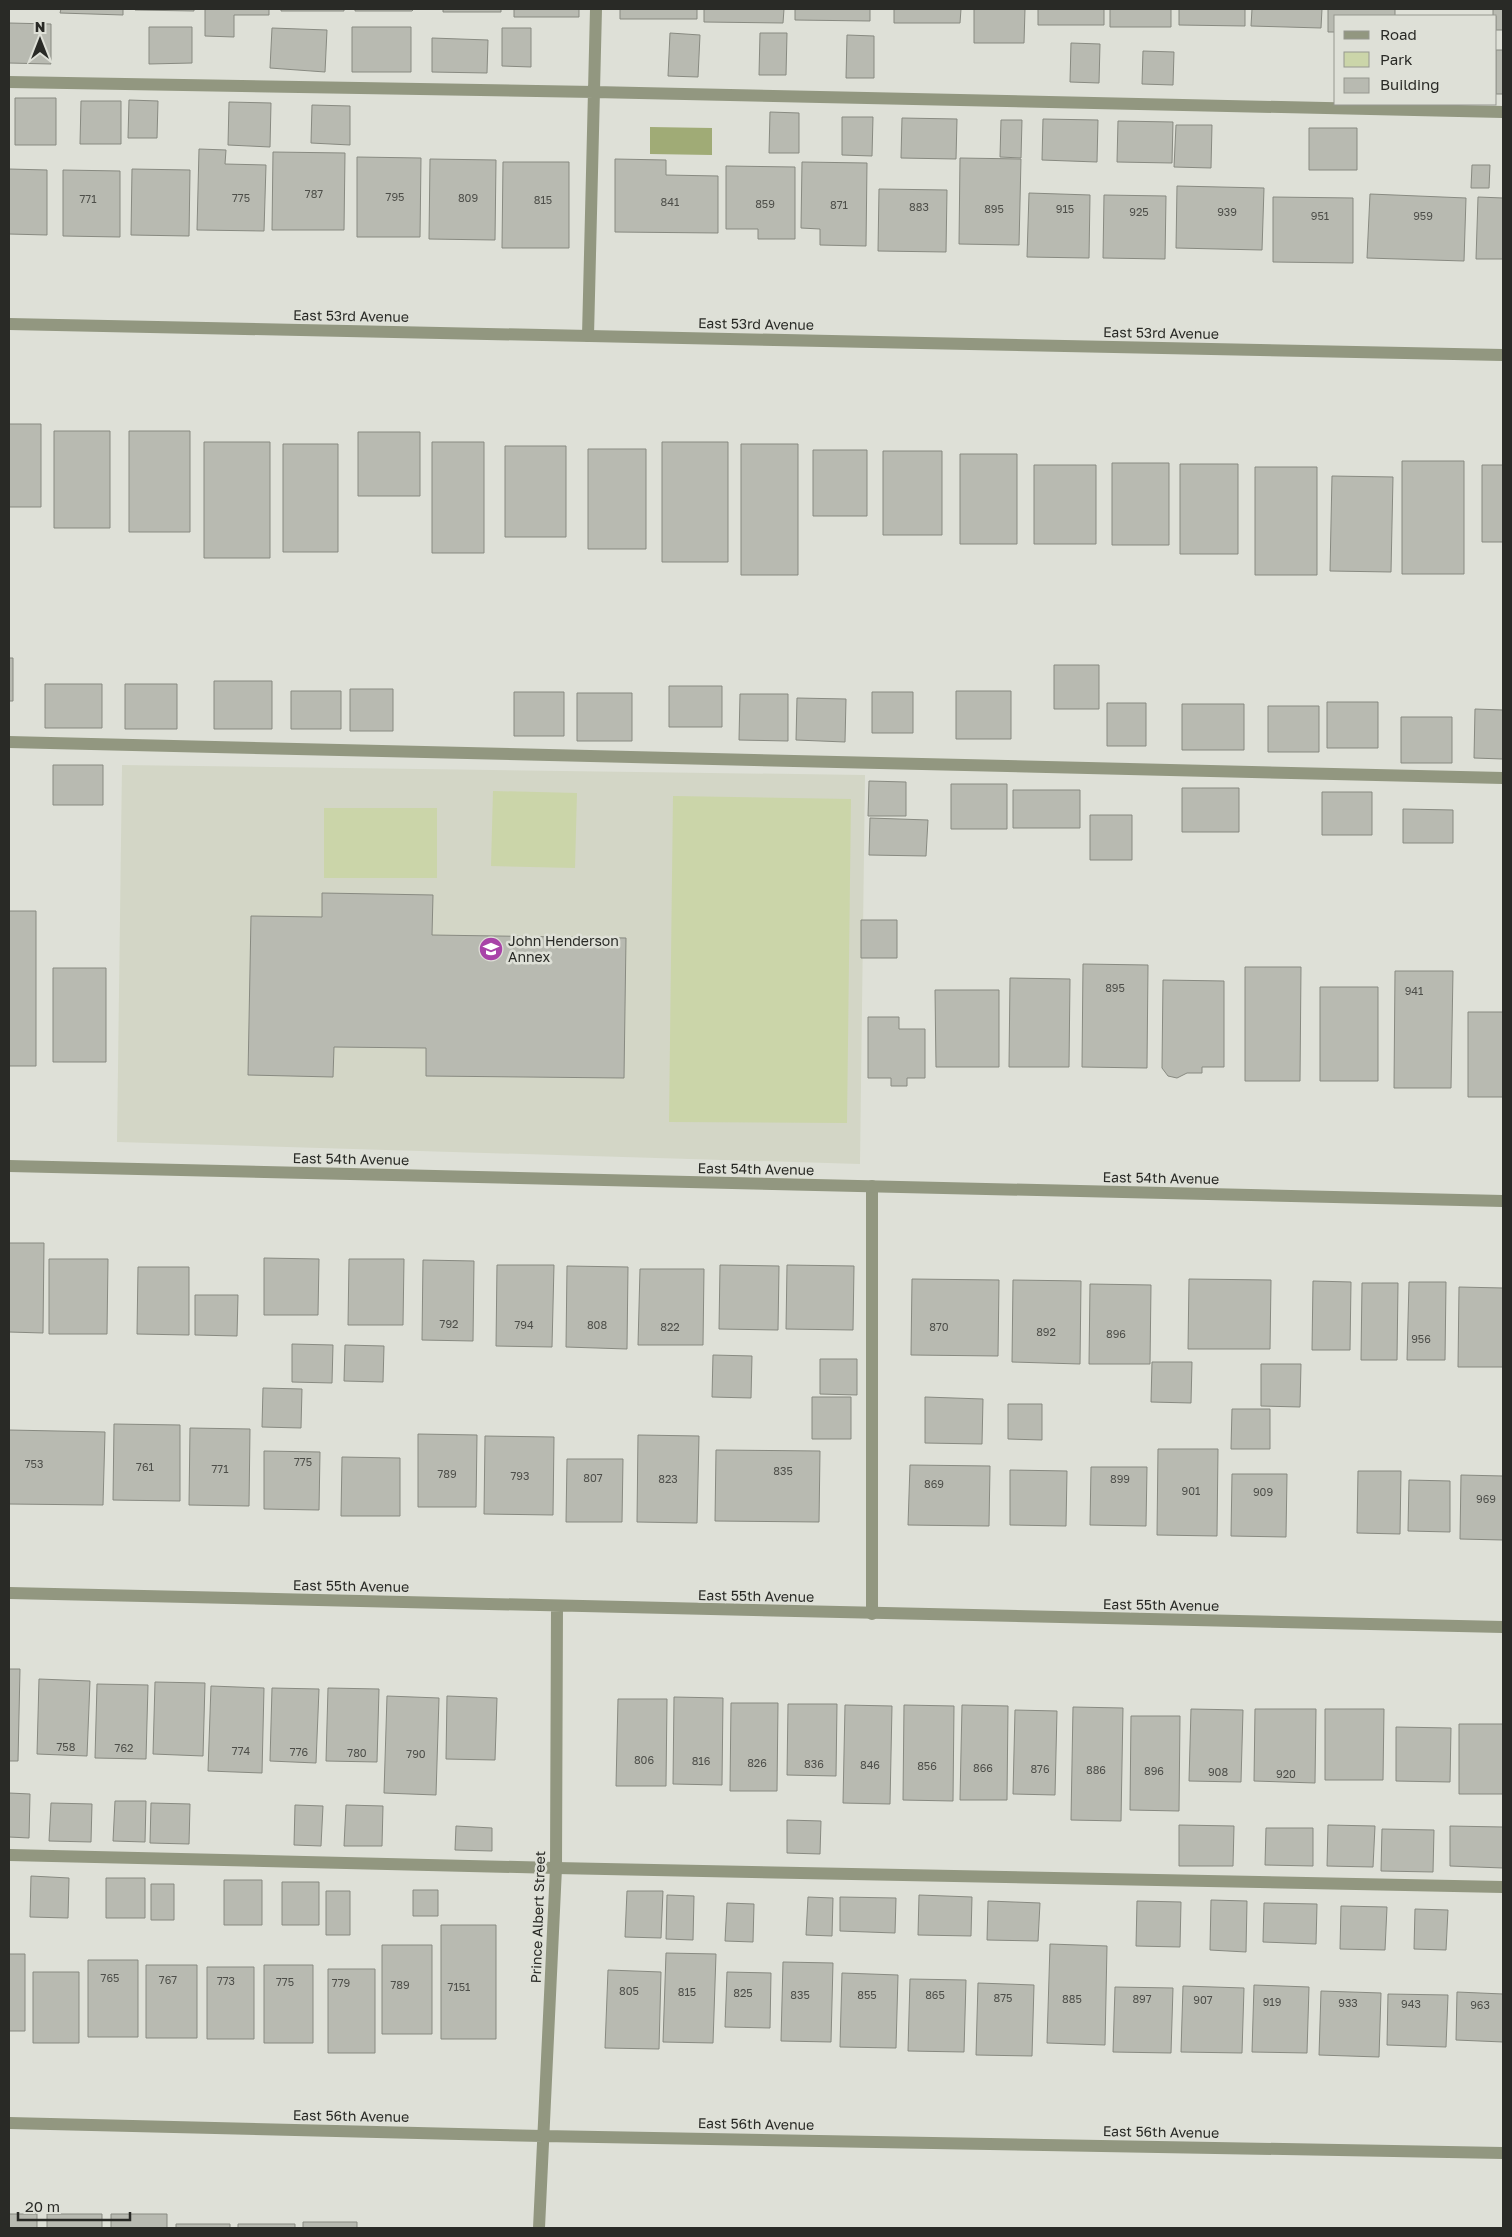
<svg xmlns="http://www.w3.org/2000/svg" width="1512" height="2237" font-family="'Golos Text',sans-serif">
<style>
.built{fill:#d3d6c6}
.green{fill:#cbd5a9}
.water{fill:#a0ab76}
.building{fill:#b8bab1;stroke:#888a81}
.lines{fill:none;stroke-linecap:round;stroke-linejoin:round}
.lane{stroke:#929780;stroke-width:12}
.street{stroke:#929780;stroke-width:12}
.labels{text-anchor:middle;stroke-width:5;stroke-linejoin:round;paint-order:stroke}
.number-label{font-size:11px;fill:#4d4e49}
.street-label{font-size:14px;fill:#292a26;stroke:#dee0d7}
.poi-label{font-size:14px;fill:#292a26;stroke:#dee0d7;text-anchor:start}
</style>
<rect width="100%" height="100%" fill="#dee0d7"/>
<path class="built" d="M122,765L865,775L860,1164L117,1142Z"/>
<path class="green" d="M493,791L577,793L575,868L491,866Z
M673,796L851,799L847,1123L669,1122Z
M324,808H437V878H324Z"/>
<path class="water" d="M650,127L712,128V155L650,154Z"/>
<path class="building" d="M61,9H123V15L60,13Z
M135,9H194V11L135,10Z
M205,9H269V15H234V37L205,36Z
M281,9H344V11H281Z
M355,9H414L412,11H355Z
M443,9H501V12H443Z
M514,9H579V17H514Z
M620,9H697V19H620Z
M704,9H784L783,23L704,22Z
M795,9H870V21L795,20Z
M894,9H961L960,23H894Z
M974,9H1025L1024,43H974Z
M1038,9H1104V25H1038Z
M1110,9H1171V27H1110Z
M1179,9H1245V26L1179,25Z
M1252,9H1322L1321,28L1251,26Z
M1328,9H1395V16H1336V32H1328Z
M1493,9H1503V30H1496V16H1493Z
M9,23L51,24V64L9,63Z
M149,27H192V63L149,64Z
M352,27H411V72H352Z
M272,28L327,30L325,72L270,68Z
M502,28H531V67L502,66Z
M670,33L700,35L698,77L668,76Z
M760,33H787L786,75H759Z
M847,35L874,36V78H846Z
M432,38L488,40L487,73L432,72Z
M1071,43L1100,44L1099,83L1070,82Z
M1496,50H1503V94H1496Z
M1143,51L1174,52L1173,85L1142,84Z
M15,98H56V145H15Z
M129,100L158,101L157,138H128Z
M81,101H121V144H80Z
M229,102L271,103L270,147L228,145Z
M312,105L350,106V145L311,143Z
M770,112L799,113V153H769Z
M842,117H873L872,156L842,155Z
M902,118L957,119L956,159L901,158Z
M1043,119L1098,120L1097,162L1042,160Z
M1001,120H1022L1021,158L1000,157Z
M1118,121L1173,122L1172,163L1117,162Z
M1176,125H1212L1211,168L1174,167Z
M1309,128H1357V170H1309Z
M199,149L226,150L225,164L266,165L264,231L197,230Z
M273,152L345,153L344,230H272Z
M357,157L421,158L420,237H357Z
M960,158L1021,159L1019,245L959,244Z
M430,159L496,160L495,240L429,239Z
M615,159L666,160V175L718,176V233L615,232Z
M503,162H569V248H502Z
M802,162L867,163L866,246L820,245V229L801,228Z
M1472,165H1490L1489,188H1471Z
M726,166L795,167V239H758V229H726Z
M9,169L47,170V235L9,234Z
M132,169L190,170L189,236L131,235Z
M63,170L120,171V237L63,236Z
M1177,186L1264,188L1262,250L1176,248Z
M879,189L947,190L946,252L878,251Z
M1029,193L1090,195L1089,258L1027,257Z
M1370,194L1466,198L1464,261L1367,258Z
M1104,195L1166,196L1165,259L1103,258Z
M1273,197L1353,198V263L1273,262Z
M1478,197L1503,198V259H1476Z
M9,424H41V507H9Z
M54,431H110V528H54Z
M129,431H190V532H129Z
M358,432H420V496H358Z
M204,442H270V558H204Z
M432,442H484V553H432Z
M662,442H728V562H662Z
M283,444H338V552H283Z
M741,444H798V575H741Z
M505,446H566V537H505Z
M588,449H646V549H588Z
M813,450H867V516H813Z
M883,451H942V535H883Z
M960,454H1017V544H960Z
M1402,461H1464V574H1402Z
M1112,463H1169V545H1112Z
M1180,464H1238V554H1180Z
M1034,465H1096V544H1034Z
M1482,465H1503V542H1482Z
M1255,467H1317V575H1255Z
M1332,476L1393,477L1391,572L1330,571Z
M9,658H13V701H9Z
M1054,665H1099V709H1054Z
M214,681H272V729H214Z
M45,684H102V728H45Z
M125,684H177V729H125Z
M669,686H722V727H669Z
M350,689H393V731H350Z
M291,691H341V729H291Z
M956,691H1011V739H956Z
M514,692H564V736H514Z
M872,692H913V733H872Z
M577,693H632V741H577Z
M740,694H788V741L739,740Z
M797,698L846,699L845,742L796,740Z
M1327,702H1378V748H1327Z
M1107,703H1146V746H1107Z
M1182,704H1244V750H1182Z
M1268,706H1319V752H1268Z
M1475,709L1503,710V759L1474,758Z
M1401,717H1452V763H1401Z
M53,765H103V805H53Z
M869,781L906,782V816H868Z
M951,784H1007V829H951Z
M1182,788H1239V832H1182Z
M1013,790H1080V828H1013Z
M1322,792H1372V835H1322Z
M1403,809L1453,810V843H1403Z
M1090,815H1132V860H1090Z
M870,818L928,820L926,856L869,855Z
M322,893L433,895L432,935L626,938L624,1078L426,1076V1048L334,1047L333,1077L248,1075L251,916L322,917Z
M9,911H36V1066H9Z
M861,920H897V958H861Z
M1083,964L1148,965L1147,1068L1082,1067Z
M1245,967H1301L1300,1081H1245Z
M53,968H106V1062H53Z
M1395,971H1453L1451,1088H1394Z
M1010,978L1070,979L1069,1067H1009Z
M1163,980L1224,981V1067H1202V1073H1187L1177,1078L1168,1076L1162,1068Z
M1320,987H1378V1081H1320Z
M935,990H999V1067H936Z
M1468,1012H1503V1097H1468Z
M868,1017H899V1029H925V1078H907V1086H891V1078H868Z
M9,1243H44L43,1333L9,1332Z
M264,1258L319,1259L318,1315H264Z
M49,1259H108L107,1334H49Z
M349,1259H404L403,1325H348Z
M423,1260L474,1261L473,1341L422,1340Z
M497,1265H554L552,1347L496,1346Z
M720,1265L779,1266L778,1330L719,1329Z
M787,1265L854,1266L853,1330L786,1329Z
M567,1266L628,1267L627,1349L566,1347Z
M138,1267H189V1335L137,1334Z
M640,1269H704L703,1345H638Z
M912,1279L999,1280L998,1356L911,1355Z
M1189,1279L1271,1280L1270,1349H1188Z
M1013,1280L1081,1281L1080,1364L1012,1362Z
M1313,1281L1351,1282L1350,1350H1312Z
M1409,1282H1446L1445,1360H1407Z
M1362,1283H1398L1397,1360H1361Z
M1090,1284L1151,1285L1150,1364H1089Z
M1459,1287L1503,1288V1367H1458Z
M195,1295H238L237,1336L195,1335Z
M292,1344L333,1345L332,1383L292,1382Z
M345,1345L384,1346L383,1382L344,1381Z
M713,1355L752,1356L751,1398L712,1397Z
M820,1359H857V1395L820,1394Z
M1152,1362H1192L1191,1403L1151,1402Z
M1261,1364H1301L1300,1407L1261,1406Z
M263,1388L302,1389L301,1428L262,1427Z
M812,1397H851V1439H812Z
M925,1397L983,1399L982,1444L925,1443Z
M1008,1404H1042V1440L1008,1439Z
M1232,1409H1270V1449H1231Z
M114,1424L180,1425V1501L113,1500Z
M190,1428L250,1429L249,1506L189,1505Z
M9,1430L105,1432L103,1505L9,1504Z
M418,1434L477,1435L476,1507H418Z
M638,1435L699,1436L697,1523L637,1522Z
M485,1436L554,1437L553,1515L484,1514Z
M1158,1449H1218L1217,1536L1157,1535Z
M716,1450L820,1451L819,1522L715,1521Z
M264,1451L320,1452L319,1510L264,1509Z
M342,1457L400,1458V1516H341Z
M567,1459H623L622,1522H566Z
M910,1465L990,1466L989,1526L908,1525Z
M1091,1467H1147L1146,1526L1090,1525Z
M1010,1470L1067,1471L1066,1526L1010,1525Z
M1358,1471H1401L1400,1534L1357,1533Z
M1232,1474H1287L1286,1537L1231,1536Z
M1461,1475L1503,1476V1540L1460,1539Z
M1409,1480L1450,1481V1532L1408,1531Z
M9,1669H20L18,1761H9Z
M39,1679L90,1681L87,1756L37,1754Z
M155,1682L205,1683L203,1756L153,1754Z
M97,1684L148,1685L146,1759L95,1758Z
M211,1686L264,1688L262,1773L208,1771Z
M272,1688L319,1689L316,1763L270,1761Z
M328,1688L379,1689L377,1762L326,1761Z
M387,1696L439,1698L436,1795L384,1793Z
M447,1696L497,1698L495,1760L446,1759Z
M674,1697L723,1698L722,1785L673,1784Z
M618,1699H667L666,1786H616Z
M731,1703H778L777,1791H730Z
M788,1704H837L836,1776L787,1775Z
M845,1705L892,1706L890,1804L843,1803Z
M904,1705L954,1706L953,1801L903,1800Z
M962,1705L1008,1706L1007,1800H960Z
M1073,1707L1123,1708L1121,1821L1071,1820Z
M1191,1709L1243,1710L1241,1782L1189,1781Z
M1255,1709H1316L1315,1783L1254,1781Z
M1325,1709H1384L1383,1780H1325Z
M1015,1710L1057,1711L1055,1795L1013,1794Z
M1131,1716H1180L1179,1811L1130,1810Z
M1459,1724H1503V1794H1459Z
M1396,1727L1451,1728L1450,1782L1396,1781Z
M9,1793L30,1794L29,1838L9,1837Z
M115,1801H146L145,1842L113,1841Z
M51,1803L92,1804L91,1842L49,1841Z
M151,1803L190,1804L189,1844L150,1843Z
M295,1805L323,1806L321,1846L294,1845Z
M346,1805L383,1806L382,1846H344Z
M787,1820L821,1821L820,1854L787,1853Z
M1179,1825L1234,1826L1233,1866H1179Z
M1328,1825L1375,1826L1373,1867L1327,1866Z
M456,1826L492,1828V1851L455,1850Z
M1450,1826L1503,1827V1868L1450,1866Z
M1266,1828H1313V1866L1265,1865Z
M1382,1829L1434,1830L1433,1872L1381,1871Z
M31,1876L69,1878L68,1918L30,1917Z
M106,1878H145V1918H106Z
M224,1880H262V1925H224Z
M282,1882H319V1925H282Z
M151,1884H174V1920H151Z
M413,1890H438V1916H413Z
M326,1891H350V1935H326Z
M627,1891H663L661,1938L625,1937Z
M667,1895L694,1896L693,1940L666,1939Z
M919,1895L972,1897L971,1936L918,1935Z
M808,1897L833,1898L832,1936L806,1935Z
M840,1897L896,1898L895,1933L840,1931Z
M1211,1900L1247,1901L1246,1952L1210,1950Z
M988,1901L1040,1903L1038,1941L987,1940Z
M1137,1901L1181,1902L1180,1947L1136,1946Z
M727,1903L754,1904L753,1942L725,1941Z
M1264,1903L1317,1904L1316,1944L1263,1942Z
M1341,1906L1387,1907L1385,1950L1340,1949Z
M1415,1909L1448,1910L1446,1950L1414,1949Z
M441,1925H496V2039H441Z
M1050,1944L1107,1946L1105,2045L1047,2043Z
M382,1945H432V2034H382Z
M666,1953L716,1954L713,2043L663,2042Z
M9,1954H25V2031H9Z
M88,1960H138V2037H88Z
M783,1962L833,1963L831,2042L781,2041Z
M146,1965H197V2038H146Z
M264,1965H313V2043H264Z
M207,1967H254V2039H207Z
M328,1969H375V2053H328Z
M608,1970L661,1972L659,2049L605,2048Z
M33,1972H79V2043H33Z
M727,1972L771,1973L770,2028L725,2027Z
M842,1973L898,1975L896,2048L840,2047Z
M910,1979L966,1980L964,2052L908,2051Z
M978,1983L1034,1985L1032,2056L976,2055Z
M1254,1985L1309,1987L1307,2053L1252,2052Z
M1183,1986L1244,1988L1242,2053L1181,2052Z
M1115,1987L1173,1988L1171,2053L1113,2052Z
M1321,1991L1381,1993L1379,2057L1319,2055Z
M1457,1992L1503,1994V2042L1456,2040Z
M1388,1994L1448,1995L1446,2047L1387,2045Z
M9,2214H37V2228H9Z
M47,2214H102V2228H47Z
M111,2214H167V2228H111Z
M303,2222H357V2228H303Z
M176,2224H230V2228H176Z
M238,2224H295V2228H238Z"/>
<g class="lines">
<path class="lane" d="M9,82L594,92L1503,112
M588,336L596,9
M9,742L1503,778
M872,1614V1186
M9,1855L556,1868L1503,1887"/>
<path class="street" d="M9,324L1503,355
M9,1166L1503,1201
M9,1593L1503,1627
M9,2123L543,2136L1503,2153
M539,2228L556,1868L557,1606"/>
</g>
<defs>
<g id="school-disc" transform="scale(1.25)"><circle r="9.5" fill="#a843a8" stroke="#dee0d7"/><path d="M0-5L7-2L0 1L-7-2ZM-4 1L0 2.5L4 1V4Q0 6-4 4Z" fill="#fff"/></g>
</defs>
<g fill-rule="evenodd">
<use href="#school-disc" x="491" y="949"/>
</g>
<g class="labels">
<g class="number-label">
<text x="314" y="198">787</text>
<text x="395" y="201">795</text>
<text x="241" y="202">775</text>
<text x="468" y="202">809</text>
<text x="88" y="203">771</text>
<text x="543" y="204">815</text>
<text x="670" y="206">841</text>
<text x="765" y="208">859</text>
<text x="839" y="209">871</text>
<text x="919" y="211">883</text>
<text x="994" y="213">895</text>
<text x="1065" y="213">915</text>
<text x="1139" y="216">925</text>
<text x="1227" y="216">939</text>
<text x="1320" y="220">951</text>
<text x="1423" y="220">959</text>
<text x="1115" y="992">895</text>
<text x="1414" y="995">941</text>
<text x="449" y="1328">792</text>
<text x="524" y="1329">794</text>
<text x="597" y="1329">808</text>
<text x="670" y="1331">822</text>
<text x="939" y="1331">870</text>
<text x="1046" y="1336">892</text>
<text x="1116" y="1338">896</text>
<text x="1421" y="1343">956</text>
<text x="303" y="1466">775</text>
<text x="34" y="1468">753</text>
<text x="145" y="1471">761</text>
<text x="220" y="1473">771</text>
<text x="783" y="1475">835</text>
<text x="447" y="1478">789</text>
<text x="520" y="1480">793</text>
<text x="593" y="1482">807</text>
<text x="668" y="1483">823</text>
<text x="1120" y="1483">899</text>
<text x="934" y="1488">869</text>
<text x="1191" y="1495">901</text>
<text x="1263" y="1496">909</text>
<text x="1486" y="1503">969</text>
<text x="66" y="1751">758</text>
<text x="124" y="1752">762</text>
<text x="241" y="1755">774</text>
<text x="299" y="1756">776</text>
<text x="357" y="1757">780</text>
<text x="416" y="1758">790</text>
<text x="644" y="1764">806</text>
<text x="701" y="1765">816</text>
<text x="757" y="1767">826</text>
<text x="814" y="1768">836</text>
<text x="870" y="1769">846</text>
<text x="927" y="1770">856</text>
<text x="983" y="1772">866</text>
<text x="1040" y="1773">876</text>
<text x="1096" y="1774">886</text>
<text x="1154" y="1775">896</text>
<text x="1218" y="1776">908</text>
<text x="1286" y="1778">920</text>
<text x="110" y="1982">765</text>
<text x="168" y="1984">767</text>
<text x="226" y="1985">773</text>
<text x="285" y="1986">775</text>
<text x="341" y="1987">779</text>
<text x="400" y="1989">789</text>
<text x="459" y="1991">7151</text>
<text x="629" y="1995">805</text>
<text x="687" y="1996">815</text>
<text x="743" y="1997">825</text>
<text x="800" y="1999">835</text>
<text x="867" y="1999">855</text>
<text x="935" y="1999">865</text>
<text x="1003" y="2002">875</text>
<text x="1072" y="2003">885</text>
<text x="1142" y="2003">897</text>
<text x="1203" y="2004">907</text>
<text x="1272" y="2006">919</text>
<text x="1348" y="2007">933</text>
<text x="1411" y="2008">943</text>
<text x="1480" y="2009">963</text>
</g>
<g class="street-label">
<text transform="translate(351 316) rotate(1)" y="5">East 53rd Avenue</text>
<text transform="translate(756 324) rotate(1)" y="5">East 53rd Avenue</text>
<text transform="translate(1161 333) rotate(1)" y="5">East 53rd Avenue</text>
<text transform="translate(351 1159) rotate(1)" y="5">East 54th Avenue</text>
<text transform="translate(756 1169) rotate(1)" y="5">East 54th Avenue</text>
<text transform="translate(1161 1178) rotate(1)" y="5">East 54th Avenue</text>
<text transform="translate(351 1586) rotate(1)" y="5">East 55th Avenue</text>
<text transform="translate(756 1596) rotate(1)" y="5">East 55th Avenue</text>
<text transform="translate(1161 1605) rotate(1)" y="5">East 55th Avenue</text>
<text transform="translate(538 1917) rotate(-88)" y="5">Prince Albert Street</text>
<text transform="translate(351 2116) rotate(1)" y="5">East 56th Avenue</text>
<text transform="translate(756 2124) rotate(1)" y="5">East 56th Avenue</text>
<text transform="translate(1161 2132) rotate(1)" y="5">East 56th Avenue</text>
</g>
<g class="poi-label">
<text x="508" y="946">John Henderson<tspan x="508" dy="16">Annex</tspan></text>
</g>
</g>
<rect width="1512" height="2237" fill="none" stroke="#292a26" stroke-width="20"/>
<rect x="1334" y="15" width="162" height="90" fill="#dee0d7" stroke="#969790"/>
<rect x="1344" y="31" width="25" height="8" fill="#929780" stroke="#969790"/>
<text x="1380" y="40" font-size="15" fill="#292a26">Road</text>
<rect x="1344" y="52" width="25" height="15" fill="#cbd5a9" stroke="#969790"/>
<text x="1380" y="65" font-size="15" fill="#292a26">Park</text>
<rect x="1344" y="78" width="25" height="15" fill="#b8bab1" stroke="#969790"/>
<text x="1380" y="90" font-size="15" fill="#292a26">Building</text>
<g transform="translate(40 40)" stroke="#dee0d7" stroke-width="4" paint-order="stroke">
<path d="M0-4L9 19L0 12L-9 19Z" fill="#292a26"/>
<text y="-8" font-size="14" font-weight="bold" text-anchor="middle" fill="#292a26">N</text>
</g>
<path d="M18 2212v8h112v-8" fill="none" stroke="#292a26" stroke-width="2.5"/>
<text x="25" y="2212" font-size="15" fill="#292a26" stroke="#dee0d7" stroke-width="4" paint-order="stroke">20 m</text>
</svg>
